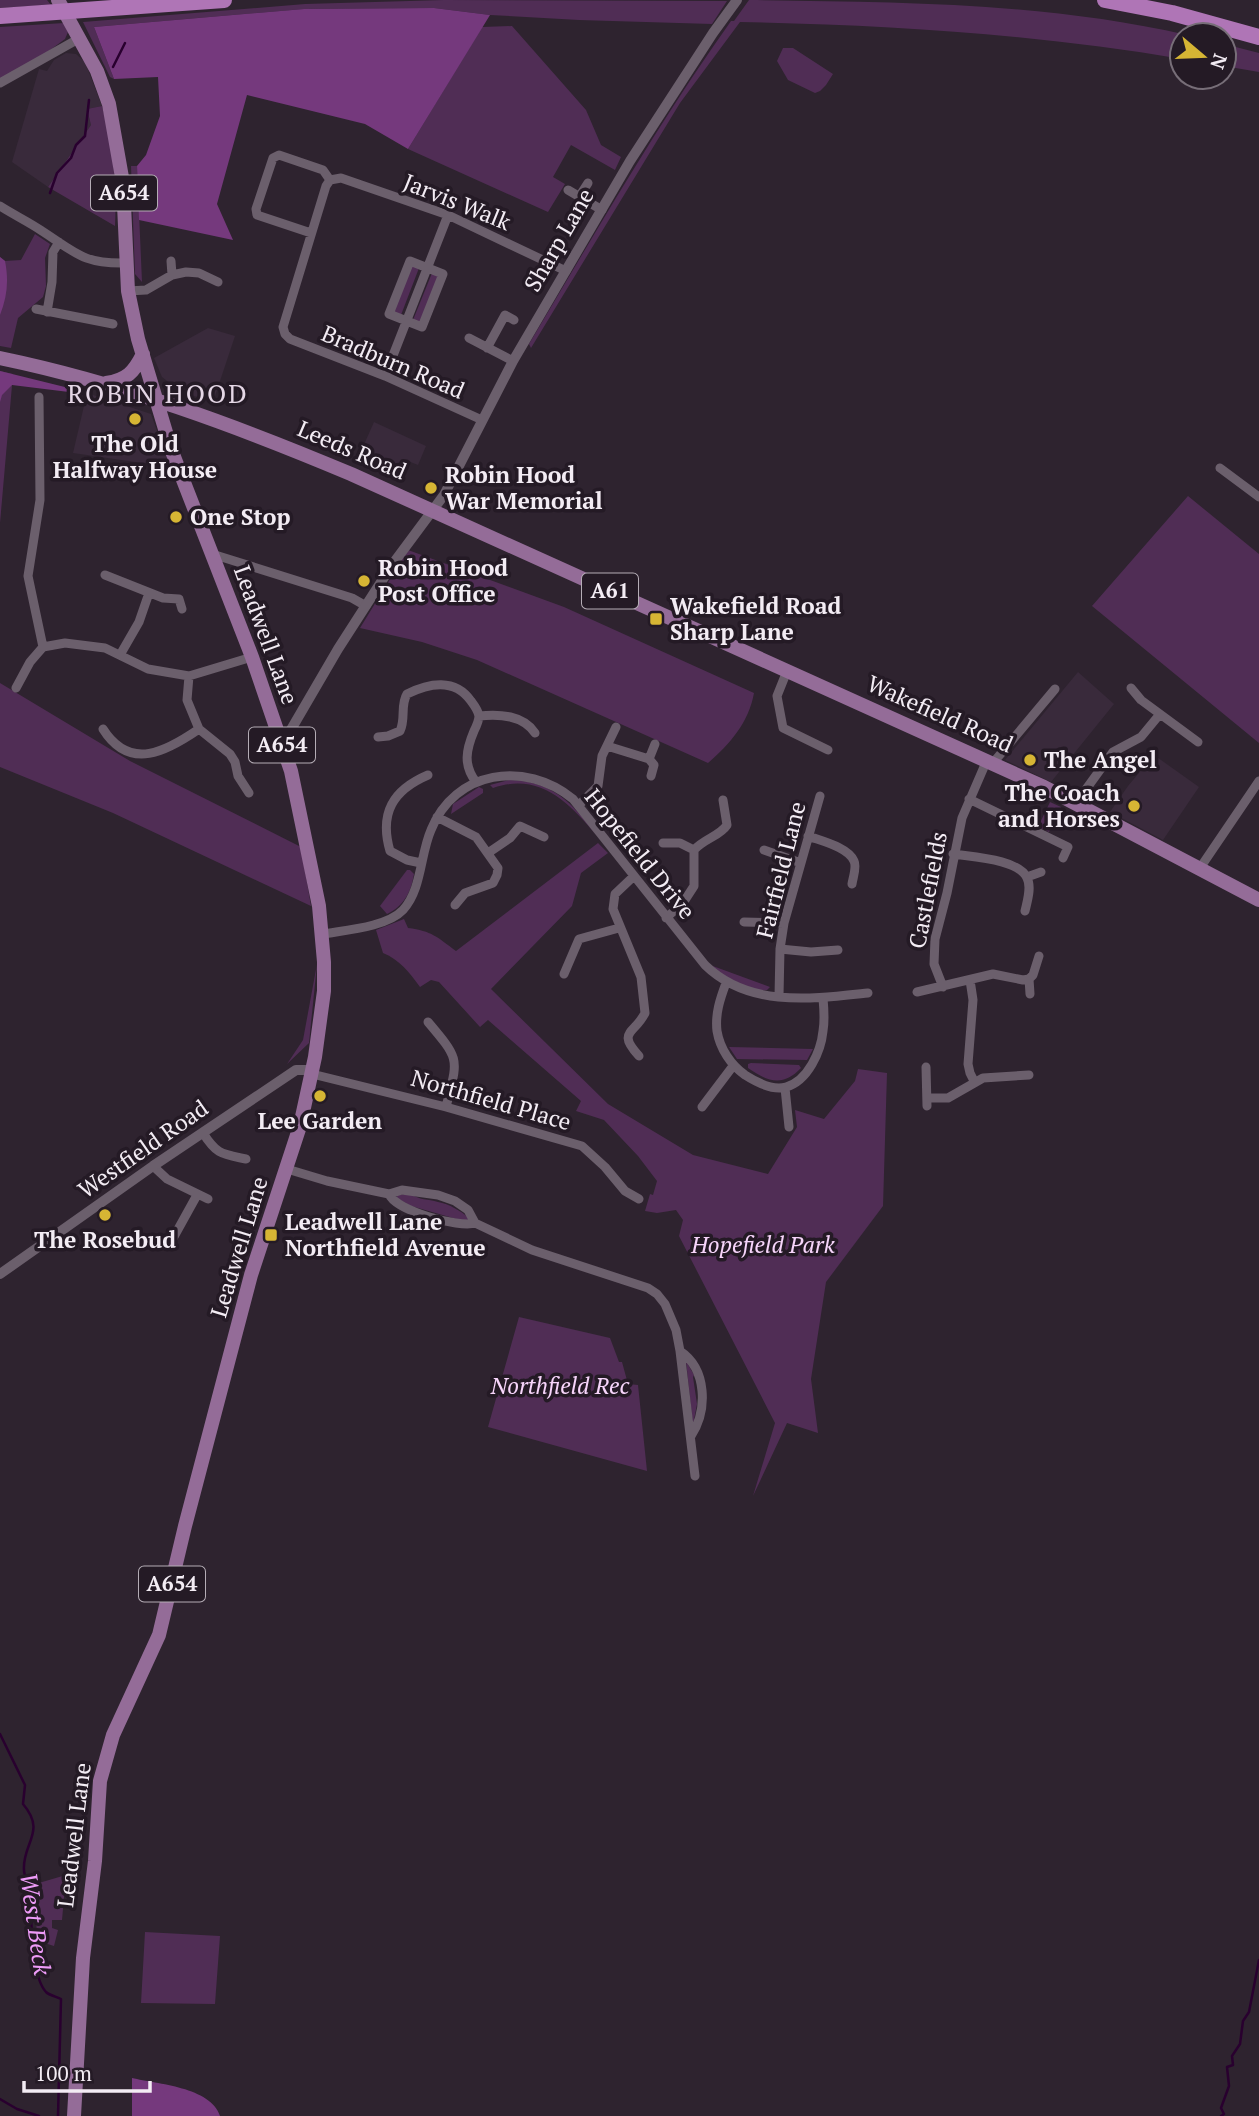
<svg xmlns="http://www.w3.org/2000/svg" width="1259" height="2116" font-family="'PT Serif',serif">
<style>
.built{fill:#392a3b}
.green{fill:#502d55}
.forest{fill:#75397d}
.lines{fill:none;stroke-linecap:round;stroke-linejoin:round}
.stream{stroke:#29002f;stroke-width:2.5}
.minor{stroke:#6b5f6c;stroke-width:9}
.tertiary{stroke:#6b5f6c;stroke-width:10}
.primary{stroke:#946c98;stroke-width:14}
.motorway{stroke:#af75b6;stroke-width:16}
.poi-dot{fill:#d6b534;stroke:#241a25;stroke-width:2.5}
.labels{text-anchor:middle;stroke-width:7;stroke-linejoin:round;paint-order:stroke}
.shield{fill:#241a25;stroke:#b5adb6;stroke-width:2}
.shield-label{font-size:21px;font-weight:bold;fill:#f3ecf4}
.street-label{font-size:23px;fill:#f3ecf4;stroke:#241a25}
.poi-label{font-size:23px;font-weight:bold;fill:#f3ecf4;stroke:#241a25;text-anchor:start}
.park-label{font-size:23px;font-style:italic;fill:#f7d5fb;stroke:#241a25}
.water-label{font-size:24px;font-style:italic;fill:#ee9bf8;stroke:#241a25}
.quarter-label{font-size:26px;letter-spacing:2px;fill:#e5d7e6;stroke:#241a25}
</style>
<rect width="100%" height="100%" fill="#2e232f"/>
<path class="built" d="M66,53L76,54L85,62L102,106L87,109L91,125L48,187L12,162L39,69L47,71L54,60Z
M208,328L235,336L213,402L188,394L171,384L162,377L154,358Z
M87,393L151,414L170,467L73,453Z
M374,422L426,446L418,465L408,461L400,478L358,458Z
M1078,672L1114,704L1051,782L1005,760Z
M1154,755L1199,787L1163,840L1110,812L1128,786Z"/>
<path class="green" d="M0,0H47L51,5L0,8Z
M444,0L727,1L712,24L579,20L490,15L434,8L304,9L94,27L114,79L110,77L83,22L305,4Z
M749,0C896,2 1043,2 1187,35H1182V59C1037,34 887,25 740,22L680,103L531,348L529,344C594,235 657,125 731,21H734Z
M64,23L68,32L65,39L27,67L0,80V27Z
M512,26L586,110L601,145L621,157L615,170L571,145L553,177L565,184L548,212L408,149L482,27Z
M1224,44L1259,53V72L1224,66Z
M783,48H793L833,74L826,85L820,91L815,93L788,80L777,61Z
M102,106C113,146 117,185 115,226L48,187L91,125L87,109Z
M131,166H137L142,282L135,274Z
M35,234L50,244L45,258L46,286L43,297L18,318L11,348L0,346V257L5,261L21,260Z
M411,265L419,268L401,315L393,312Z
M432,273L439,276L421,323L413,320Z
M0,371L13,374L0,523Z
M1188,496L1259,554V743L1092,606Z
M408,550L564,607L754,693C749,722 730,744 708,763L477,660L422,642L360,628Z
M0,683L130,761L301,847L311,906L113,813L0,767Z
M509,780C552,781 572,802 596,835C569,802 539,772 493,788L490,785Z
M479,787L483,789V793L451,814L453,804Z
M1050,802L1061,807L1049,832L1038,827Z
M598,843L608,853L581,873L572,906L491,989L608,1104L693,1155L768,1174L797,1127L795,1110L824,1119L855,1081L858,1069L887,1073L883,1206L826,1282L811,1379L818,1433L787,1423L753,1496L775,1423L679,1236L683,1220L676,1210L657,1213L645,1211L650,1194L653,1195L657,1181L638,1156L604,1120L576,1111L581,1101L488,1020L480,1027L439,982L431,980L420,987C409,972 400,960 383,953L376,930L404,919L408,928C432,931 437,937 456,951Z
M407,870H410L414,874C411,892 404,906 387,914L380,906Z
M317,964L309,1043L287,1064L303,1040Z
M710,965L770,987L767,990C746,992 725,977 710,965Z
M729,1047L813,1049L807,1060L737,1059Z
M751,1063L799,1065L801,1068C783,1087 768,1082 748,1068V1064Z
M411,1194C419,1200 428,1199 438,1202C449,1204 461,1211 469,1218L467,1222L411,1206L397,1198V1195Z
M519,1317L610,1338L619,1362H622L628,1384L638,1385L647,1471L488,1427Z
M686,1361L694,1375L693,1377L697,1404L693,1425Z
M66,1875L62,1920H52V1928L58,1930L54,1946L38,1941L32,1885Z
M145,1932L220,1936L215,2004L141,2003Z"/>
<path class="forest" d="M434,8L490,15L408,149L365,124L247,95L217,204L233,240L139,220L137,166L146,155L160,116L158,77L114,79L94,27L304,9Z
M0,257L5,261C9,281 7,297 0,315Z
M0,371L77,390V393L12,385L2,395L0,402Z
M132,2078C157,2084 211,2087 220,2116H132Z"/>
<g class="lines">
<path class="stream" d="M113,67L125,43
M50,193L57,173L71,158L76,145L85,136L89,100
M0,1734L25,1785L23,1804C47,1832 22,1843 24,1870C24,1875 27,1880 28,1885C33,1911 29,1973 46,1992C49,1995 57,1997 61,1999L58,2116
M0,2099L17,2109L39,2116
M1221,2116L1224,2114L1221,2108L1229,2086L1227,2067L1233,2065L1232,2056L1240,2044L1243,2021L1249,2012L1259,1960"/>
<path class="minor" d="M0,83L80,38
M330,180L326,186L283,327L285,334L290,339L385,376L482,420
M330,180L341,178L448,215L566,271
M568,190L602,210
M579,197L588,183
M0,206C14,215 29,222 42,231C76,253 83,264 126,263
M311,233L257,215L256,209L273,158L279,155L323,170L330,180
M171,261L172,275
M410,261L443,274L422,327L389,314Z
M128,291L146,290L172,275L186,272L199,273L218,282
M36,309L113,324
M47,312L52,282L53,252L59,242
M469,338L513,361
M487,348L505,315L514,320
M385,376L448,215
M39,397L40,500L28,576L43,647
M1220,468L1259,497
M212,554L352,598L366,606
M105,575L163,598L179,599L182,609
M120,655L139,622L149,593
M787,671L777,696L783,728L828,750
M189,676L187,700L199,729L230,754L235,762L238,776L249,793
M16,688L30,662L43,647L65,643L105,648L148,669L189,676L252,657
M1131,688L1141,700L1198,742
M479,716C500,714 523,715 535,733
M103,729C130,772 167,751 199,729
M378,737L388,736L400,731C406,719 400,705 407,694C429,683 455,678 471,701C474,705 478,710 479,716C479,720 476,727 474,731C466,750 463,765 476,782
M607,746L649,759
M993,763L1055,689
M651,776L654,765L649,759L655,744
M969,799L1068,847L1063,858
M1076,803L1113,752L1141,737L1160,714
M579,805L598,786L602,756L616,727
M437,817L476,837L498,868L497,875L493,883L465,893L455,905
M808,836C821,841 848,847 854,861C857,867 853,877 852,884
M663,843H680L694,850
M764,850L801,863
M488,853L510,838L520,826L544,837
M953,854C971,857 1019,859 1027,878C1032,887 1027,902 1025,911
M421,863L407,860L390,851C379,813 393,790 428,775
M1200,868L1259,781
M634,876L615,894L613,909L641,977L645,1013C635,1034 616,1031 639,1056
M1027,877L1041,872
M666,918L683,903L694,886V850C705,838 720,836 727,825L723,800
M744,922L784,923
M323,934C346,930 387,927 403,910C422,889 420,855 431,830C455,770 525,760 573,799L705,965C749,1008 812,999 868,993
M780,949L811,952L838,950
M564,974L579,939L619,928
M1029,979L1030,994
M970,980L973,1000L968,1064L970,1073L974,1081
M726,983C720,999 715,1014 717,1031C720,1049 731,1065 745,1075C756,1082 773,1091 786,1087C808,1081 821,1051 823,1031C825,1020 824,1009 823,998
M943,987L934,964L935,939L947,893L962,818L987,760
M917,992L993,974L1023,980L1029,979L1033,975L1039,956
M779,996L780,949L784,923L820,796
M428,1022C461,1061 458,1058 446,1107
M926,1067L927,1106
M312,1074L446,1107L582,1146L605,1167L625,1191L639,1199
M785,1088L789,1127
M927,1098H948L983,1078L1029,1075
M702,1107L733,1066
M203,1133C217,1155 222,1154 246,1159
M153,1166L167,1179L208,1199
M287,1169L327,1181L389,1194L402,1190L438,1195L455,1201L468,1210L475,1223L532,1250L648,1288L657,1294L665,1304L676,1330L680,1351C707,1369 708,1410 691,1436
M389,1194C396,1211 459,1228 475,1223
M171,1242L197,1195
M680,1351L695,1476"/>
<path class="tertiary" d="M282,745L338,649L392,565L444,495L513,361L630,161L713,33L737,0
M0,1274L153,1166L296,1070H313"/>
<path class="primary" d="M58,0L97,71L109,104L123,183L128,291L138,339L171,449L252,657L291,771L319,906L324,962V991L315,1057L300,1126L251,1275L185,1526L159,1635L113,1735L100,1781L95,1861L83,1958L74,2116
M0,358C121,383 237,426 351,474L1044,787L1259,900
M106,383C127,380 134,372 143,354"/>
<path class="motorway" d="M1105,0L1172,13L1259,37
M0,16L224,0"/>
</g>
<g class="poi-dot">
<circle cx="135" cy="419" r="7"/>
<circle cx="431" cy="488" r="7"/>
<circle cx="176" cy="517" r="7"/>
<circle cx="364" cy="581" r="7"/>
<rect x="649" y="612" width="14" height="14" rx="3.5"/>
<circle cx="1030" cy="760" r="7"/>
<circle cx="1134" cy="806" r="7"/>
<circle cx="320" cy="1096" r="7"/>
<circle cx="105" cy="1215" r="7"/>
<rect x="264" y="1228" width="14" height="14" rx="3.5"/>
</g>
<g class="labels">
<g class="shield">
<rect x="91" y="175.5" width="66" height="35" rx="5"/>
<rect x="582" y="573.5" width="56" height="35" rx="5"/>
<rect x="249" y="727.5" width="66" height="35" rx="5"/>
<rect x="139" y="1566.5" width="66" height="35" rx="5"/>
</g>
<g class="shield-label">
<text x="124" y="200">A654</text>
<text x="610" y="598">A61</text>
<text x="282" y="752">A654</text>
<text x="172" y="1591">A654</text>
</g>
<g class="street-label">
<text transform="translate(457 202) rotate(22)" y="8">Jarvis Walk</text>
<text transform="translate(559 240) rotate(-60)" y="8">Sharp Lane</text>
<text transform="translate(393 362) rotate(23)" y="8">Bradburn Road</text>
<text transform="translate(352 450) rotate(23)" y="8">Leeds Road</text>
<text transform="translate(266 635) rotate(70)" y="8">Leadwell Lane</text>
<text transform="translate(940 714) rotate(24)" y="8">Wakefield Road</text>
<text transform="translate(640 854) rotate(51)" y="8">Hopefield Drive</text>
<text transform="translate(781 870) rotate(-76)" y="8">Fairfield Lane</text>
<text transform="translate(928 890) rotate(-79)" y="8">Castlefields</text>
<text transform="translate(491 1100) rotate(16)" y="8">Northfield Place</text>
<text transform="translate(143 1149) rotate(-35)" y="8">Westfield Road</text>
<text transform="translate(239 1247) rotate(-73)" y="8">Leadwell Lane</text>
<text transform="translate(74 1835) rotate(-83)" y="8">Leadwell Lane</text>
</g>
<g class="poi-label">
<text x="135" y="452" text-anchor="middle">The Old<tspan x="135" dy="26">Halfway House</tspan></text>
<text x="445" y="483">Robin Hood<tspan x="445" dy="26">War Memorial</tspan></text>
<text x="190" y="525">One Stop</text>
<text x="378" y="576">Robin Hood<tspan x="378" dy="26">Post Office</tspan></text>
<text x="670" y="614">Wakefield Road<tspan x="670" dy="26">Sharp Lane</tspan></text>
<text x="1044" y="768">The Angel</text>
<text x="1120" y="801" text-anchor="end">The Coach<tspan x="1120" dy="26">and Horses</tspan></text>
<text x="320" y="1129" text-anchor="middle">Lee Garden</text>
<text x="285" y="1230">Leadwell Lane<tspan x="285" dy="26">Northfield Avenue</tspan></text>
<text x="105" y="1248" text-anchor="middle">The Rosebud</text>
</g>
<g class="park-label">
<text x="763" y="1253">Hopefield Park</text>
<text x="560" y="1394">Northfield Rec</text>
</g>
<g class="water-label">
<text transform="translate(35 1924) rotate(82)" y="8">West Beck</text>
</g>
<g class="quarter-label">
<text x="158" y="403">ROBIN HOOD</text>
</g>
</g>
<g transform="translate(1203 56) rotate(109)"><circle r="33" fill="#241a25" stroke="#776e78" stroke-width="2"/>
<path d="M0-5L12 26L0 18L-12 26Z" fill="#d6b534"/>
<text y="-10" font-size="19" font-weight="bold" text-anchor="middle" fill="#f3ecf4">N</text>
</g>
<path d="M24 2081v10h126v-10" fill="none" stroke="#f3ecf4" stroke-width="3.5"/>
<text x="35" y="2081" font-size="21" fill="#f3ecf4" stroke="#241a25" stroke-width="5" paint-order="stroke">100 m</text>
</svg>
